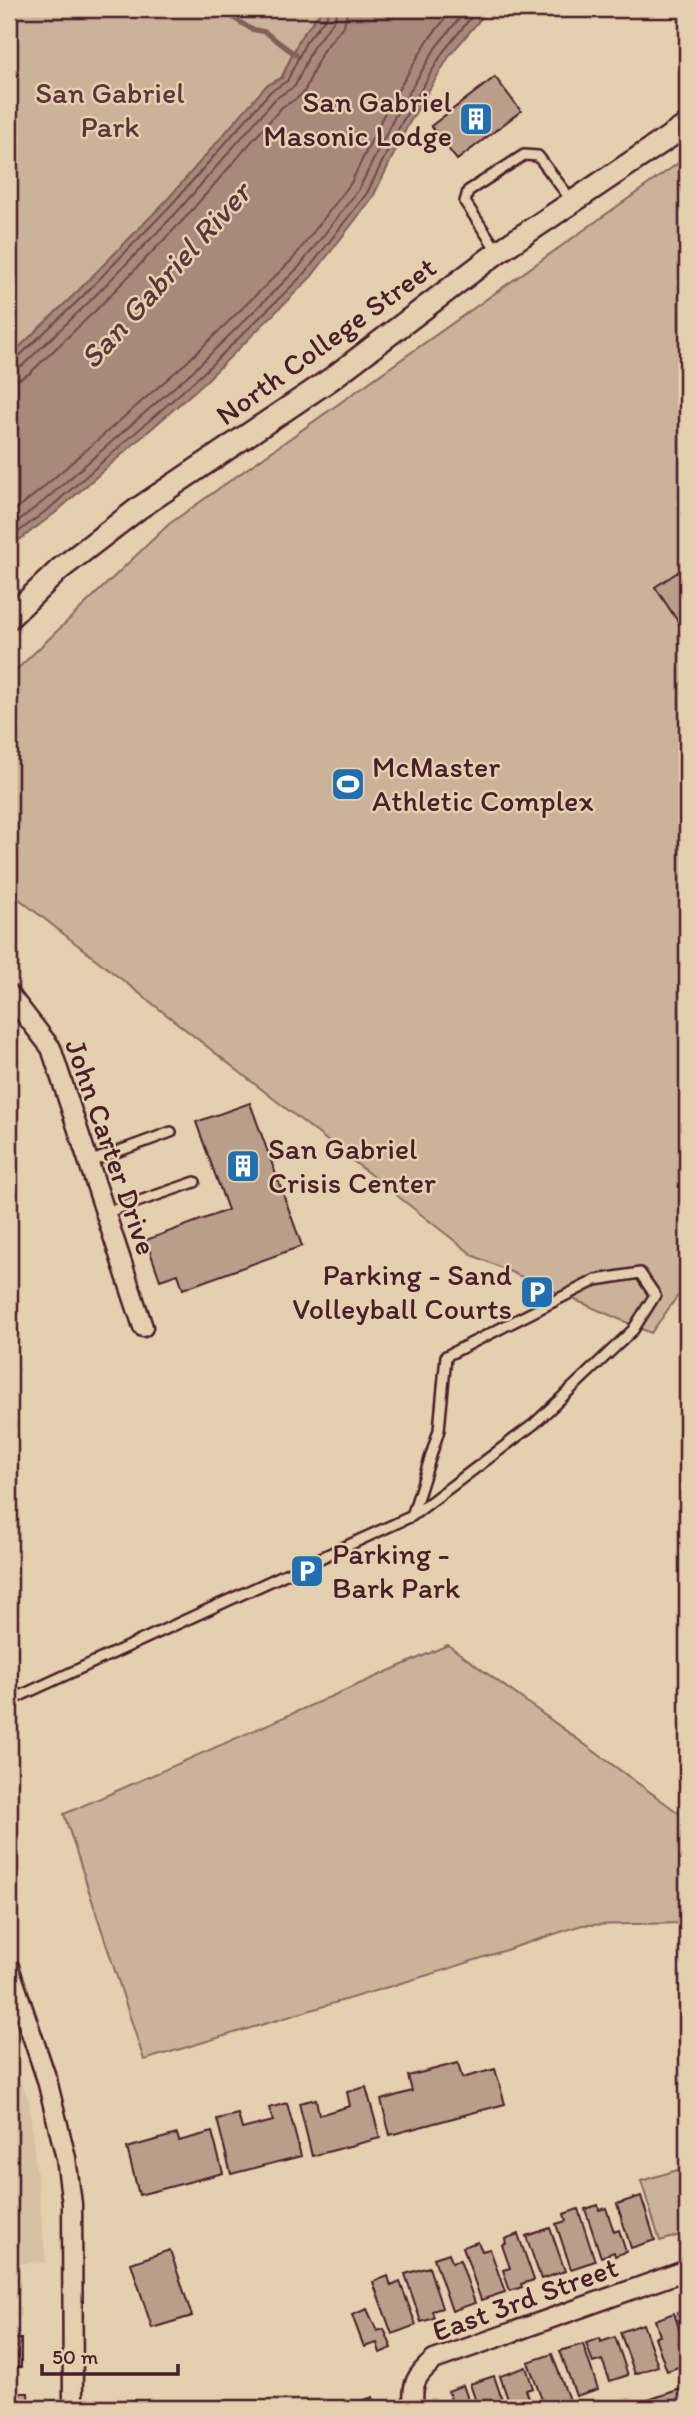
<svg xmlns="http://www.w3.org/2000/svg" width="696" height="2417" font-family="Itim,sans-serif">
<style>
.built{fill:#d7c0a3}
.green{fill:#cbb399;stroke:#8a6962;stroke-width:2}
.water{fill:#a8897a;stroke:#825f5a;stroke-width:2}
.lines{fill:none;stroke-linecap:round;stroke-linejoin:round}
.shore{stroke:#70494b;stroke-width:2}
.stream{stroke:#825f5a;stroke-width:5}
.building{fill:#b99e8a;stroke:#4a1f2b;stroke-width:2}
.service-casing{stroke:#4a1f2b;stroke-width:14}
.minor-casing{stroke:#4a1f2b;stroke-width:23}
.tertiary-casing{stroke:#4a1f2b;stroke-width:26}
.service{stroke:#e4cfae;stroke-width:9}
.minor{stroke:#e4cfae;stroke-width:18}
.tertiary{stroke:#e4cfae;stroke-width:21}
.labels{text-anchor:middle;stroke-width:5;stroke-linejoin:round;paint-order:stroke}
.park-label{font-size:30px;fill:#5d353c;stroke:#e4cfae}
.poi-label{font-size:30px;fill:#4a1f2b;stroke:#e4cfae;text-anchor:start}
.street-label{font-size:30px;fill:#4a1f2b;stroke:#e4cfae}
.water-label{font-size:32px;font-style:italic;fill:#5d343b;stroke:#e4cfae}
</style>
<rect width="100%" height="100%" fill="#e4cfae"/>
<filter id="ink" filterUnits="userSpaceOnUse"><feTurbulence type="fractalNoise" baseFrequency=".0143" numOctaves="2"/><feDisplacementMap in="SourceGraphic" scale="14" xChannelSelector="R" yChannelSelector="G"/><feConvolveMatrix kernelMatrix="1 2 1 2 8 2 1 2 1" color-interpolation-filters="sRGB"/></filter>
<g filter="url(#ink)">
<path class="built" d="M9,2053L29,2101L46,2262L9,2264Z"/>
<path class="green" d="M9,9H323L300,38L281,78L266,86L167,200L76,293L9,357Z
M687,157V1283L651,1333L474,1256L9,891V677L169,524Z
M448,1645L687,1819V1923L582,1925L448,1969L144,2060L64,1814Z
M687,2167V2233L660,2241L641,2181Z"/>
<path class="water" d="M323,9H489L450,55L408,125L373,197L311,277L206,381L55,513L9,548V357L76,293L167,200L266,86L282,78L300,38Z"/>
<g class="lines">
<path class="shore" d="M9,361L16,359L81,298L172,204L270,92L287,81L306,42L327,16L328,9
M9,370L22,366L87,304L178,211L275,99L295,86L313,47L335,19L337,9
M9,381L19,379L29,374L95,311L185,218L282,107L296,99L304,92L322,52L344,25L348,9
M9,515L38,492L188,361L292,260L351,183L385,112L428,40L453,9
M9,528L45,500L195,369L299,267L359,189L394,118L436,47L467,9
M9,539L51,507L201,375L306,272L367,193L402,122L443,52L478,9"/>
<path class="stream" d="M219,9L251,29L265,32L296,55"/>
</g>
<path class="building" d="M495,77L521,111L457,160L431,126Z
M678,572L687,585V635L655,587Z
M250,1103L302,1246L183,1289L178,1274L160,1280L146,1240L228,1210L196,1122Z
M458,2063L462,2078L495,2069L505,2104L390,2135L381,2100L412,2091L408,2076Z
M366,2087L380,2138L312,2156L299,2103L316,2099L319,2115L350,2106L347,2092Z
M287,2103L301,2156L231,2174L217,2119L238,2114L242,2129L273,2121L269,2108Z
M212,2132L223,2173L139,2195L127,2148L177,2134L179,2141Z
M641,2196L655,2240L631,2248L617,2204Z
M598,2205L599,2210L606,2208L614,2232L619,2230L626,2252L615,2256L614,2252L601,2257L585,2209Z
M578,2209L595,2261L571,2269L556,2224L566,2221L564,2214Z
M550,2228L565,2271L541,2279L526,2236Z
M518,2234L534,2280L521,2284L522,2287L510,2291L503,2270L510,2268L502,2245L506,2244L505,2239Z
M478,2242L482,2251L490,2249L505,2292L481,2300L463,2247Z
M170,2250L192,2316L152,2328L131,2263Z
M449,2253L452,2262L460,2260L475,2303L452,2311L434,2258Z
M429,2267L442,2308L432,2311L434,2318L421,2322L405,2274Z
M388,2276L391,2286L400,2282L416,2325L392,2334L373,2282Z
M687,2308V2340L677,2312Z
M367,2309L377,2331L384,2329L392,2348L380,2353L377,2343L364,2347L352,2315Z
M674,2313L687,2353V2364L667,2371L655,2337L660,2336L655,2320Z
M643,2324L658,2366L635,2374L620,2332Z
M615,2337L628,2375L610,2381L602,2360L593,2363L586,2343L600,2338L601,2342Z
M9,2339H21V2367H9Z
M583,2344L598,2389L576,2396L560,2351Z
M552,2354L570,2403L567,2404L569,2408H545L528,2362Z
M526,2367L533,2388L526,2390L531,2403L527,2404L529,2408H511L500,2376Z
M494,2376L505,2408H478L470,2384Z
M463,2385L471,2408H449V2406L453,2405L448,2391Z
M687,2387V2408H647L645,2401Z
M10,2393H28L29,2408H9Z
M373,2397L377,2408H354L353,2404Z"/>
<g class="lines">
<g class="service-casing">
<path id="service" d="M498,252L465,202L468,191L524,155L538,156L572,201
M89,1162L171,1132
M105,1213L195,1182
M9,1701L412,1516L534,1424L633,1330L655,1295L640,1273L596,1280L446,1356L439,1430L412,1516"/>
</g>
<g class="minor-casing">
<path id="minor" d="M9,994L51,1048L143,1327
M9,1967L47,2080L66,2158L72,2204L73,2408
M414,2408C411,2384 416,2375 434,2360L687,2270"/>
</g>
<g class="tertiary-casing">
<path id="tertiary" d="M9,618L60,569L139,508L331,379L498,252L687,125"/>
</g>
<use href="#service" class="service"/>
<use href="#minor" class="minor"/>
<use href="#tertiary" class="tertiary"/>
</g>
</g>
<defs>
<g id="building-square" transform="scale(1.75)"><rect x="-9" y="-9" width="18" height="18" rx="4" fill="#1f6fb2" stroke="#e4cfae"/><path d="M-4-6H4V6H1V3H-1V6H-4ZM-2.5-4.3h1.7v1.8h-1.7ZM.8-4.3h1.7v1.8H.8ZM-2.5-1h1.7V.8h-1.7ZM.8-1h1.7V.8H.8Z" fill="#fff"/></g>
<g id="stadium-square" transform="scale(1.75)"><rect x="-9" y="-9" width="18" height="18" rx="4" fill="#1f6fb2" stroke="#e4cfae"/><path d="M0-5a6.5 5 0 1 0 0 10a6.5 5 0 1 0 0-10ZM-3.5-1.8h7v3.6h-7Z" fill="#fff"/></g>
<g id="parking-square" transform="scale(1.75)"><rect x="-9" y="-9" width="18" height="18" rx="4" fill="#1f6fb2" stroke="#e4cfae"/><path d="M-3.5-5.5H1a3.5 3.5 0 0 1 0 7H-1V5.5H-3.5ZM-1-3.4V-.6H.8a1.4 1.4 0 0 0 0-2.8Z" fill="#fff"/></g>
</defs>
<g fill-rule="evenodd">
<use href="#building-square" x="476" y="119"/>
<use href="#stadium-square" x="348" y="784"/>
<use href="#building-square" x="243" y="1166"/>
<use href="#parking-square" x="537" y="1292"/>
<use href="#parking-square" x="307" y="1571"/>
</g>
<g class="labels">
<g class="park-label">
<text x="110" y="103">San Gabriel<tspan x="110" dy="34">Park</tspan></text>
</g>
<g class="poi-label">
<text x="452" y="112" text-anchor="end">San Gabriel<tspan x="452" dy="34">Masonic Lodge</tspan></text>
<text x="372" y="777">McMaster<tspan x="372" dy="34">Athletic Complex</tspan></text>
<text x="268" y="1159">San Gabriel<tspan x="268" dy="34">Crisis Center</tspan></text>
<text x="512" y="1285" text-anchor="end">Parking - Sand<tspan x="512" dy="34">Volleyball Courts</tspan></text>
<text x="332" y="1564">Parking -<tspan x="332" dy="34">Bark Park</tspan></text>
</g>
<g class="street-label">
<text transform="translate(326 341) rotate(-36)" y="10">North College Street</text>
<text transform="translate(111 1147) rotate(71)" y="10">John Carter Drive</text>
<text transform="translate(525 2299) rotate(-20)" y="10">East 3rd Street</text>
</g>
<g class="water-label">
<text transform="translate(165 275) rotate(-48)" y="11">San Gabriel River</text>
</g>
</g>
<rect width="696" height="2417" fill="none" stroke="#e4cfae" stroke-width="35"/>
<rect x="18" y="18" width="661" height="2382" fill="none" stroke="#4a1f2b" stroke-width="2.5" filter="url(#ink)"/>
<path d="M42 2364v10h136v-10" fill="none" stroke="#4a1f2b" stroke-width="3.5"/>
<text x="52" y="2364" font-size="21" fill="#4a1f2b" stroke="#e4cfae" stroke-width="5" paint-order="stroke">50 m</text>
</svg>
